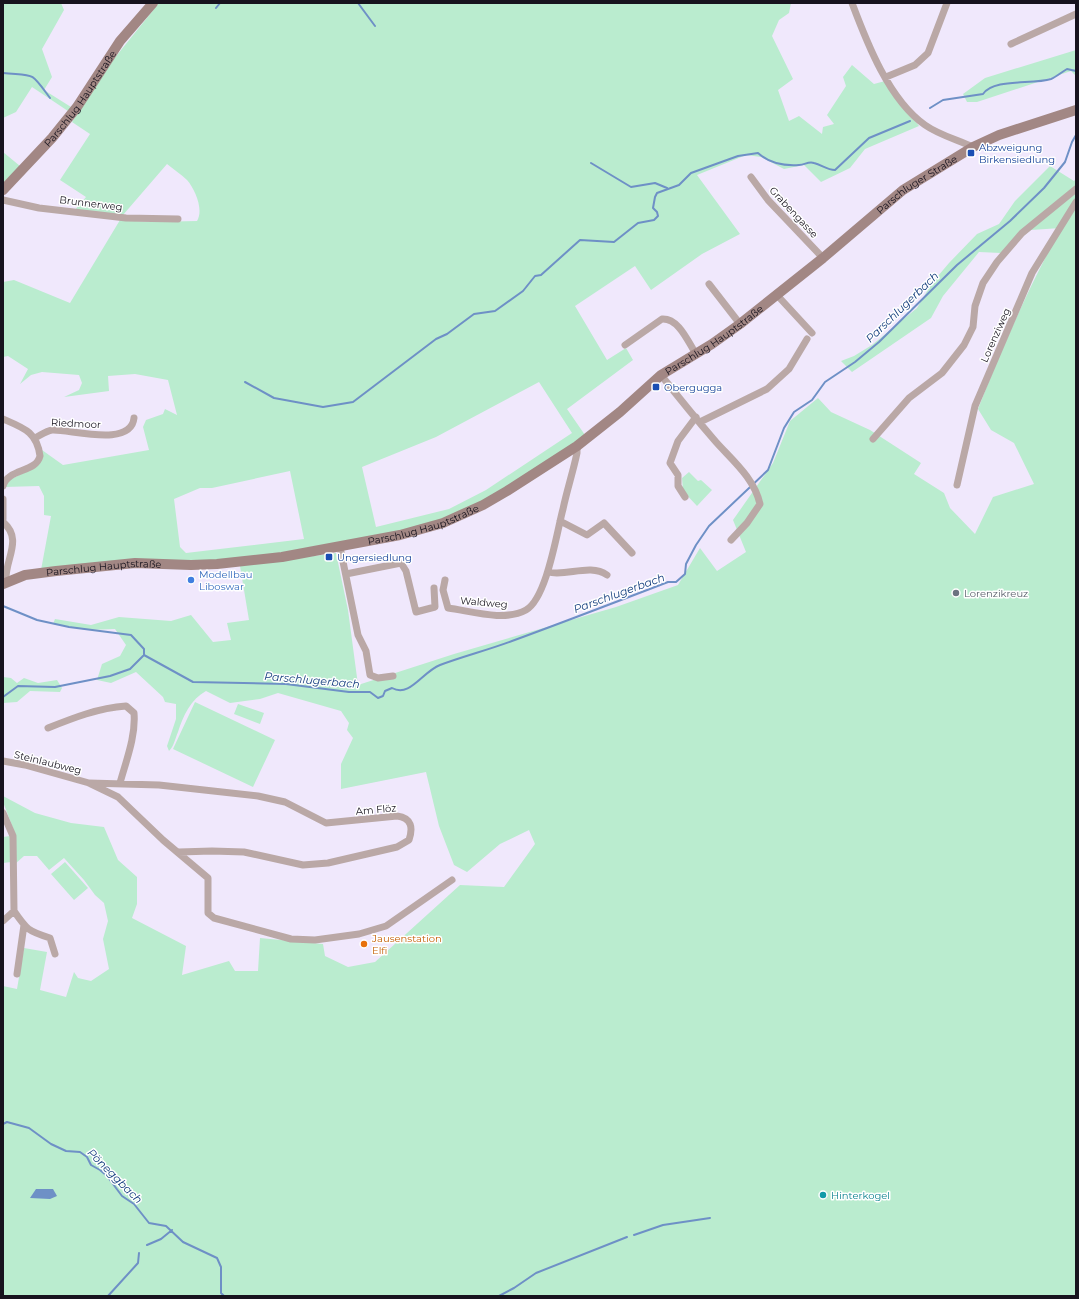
<svg xmlns="http://www.w3.org/2000/svg" width="1079" height="1299" font-family="Montserrat,sans-serif">
<style>
.green{fill:#baeccf;fill-rule:evenodd}
.water{fill:#6e90c6}
.lines{fill:none;stroke-linecap:round;stroke-linejoin:round}
.stream{stroke:#6e90c6;stroke-width:2}
.minor{stroke:#baa8a6;stroke-width:7}
.secondary{stroke:#a28784;stroke-width:10}
.transit-dot{fill:#1a4fb4;stroke:#fff;stroke-width:1.5}
.shop-dot{fill:#3f7fe0;stroke:#fff;stroke-width:1.5}
.worship-dot{fill:#6b7280;stroke:#fff;stroke-width:1.5}
.food-dot{fill:#e8710a;stroke:#fff;stroke-width:1.5}
.culture-dot{fill:#0f9aa8;stroke:#fff;stroke-width:1.5}
.labels{text-anchor:middle;stroke-width:3;stroke-linejoin:round;paint-order:stroke}
.street-label{font-size:10px;fill:#17131e;stroke:#fff}
.transit-label{font-size:10px;fill:#164399;stroke:#fff;text-anchor:start}
.shop-label{font-size:10px;fill:#366cbe;stroke:#fff;text-anchor:start}
.worship-label{font-size:10px;fill:#5b616d;stroke:#fff;text-anchor:start}
.food-label{font-size:10px;fill:#c56008;stroke:#fff;text-anchor:start}
.culture-label{font-size:10px;fill:#0d838f;stroke:#fff;text-anchor:start}
.water-label{font-size:11px;font-style:italic;fill:#103b7c;stroke:#fff}
</style>
<rect width="100%" height="100%" fill="#f0e8fc"/>
<path class="green" d="M3,3H61L64,10L42,49L52,77L44,90L71,107L68,111L32,87L16,112L3,118Z
M159,3H791L789,13L779,20L772,36L793,79L778,90L789,121L799,116L822,134L823,127L834,124L827,115L846,86L843,77L852,65L874,84L885,81L919,126L865,149L850,168L821,182L804,165L784,169L761,157L746,155L697,175L740,234L702,254L651,290L635,266L575,306L607,360L626,348L633,360L567,409L585,435L557,456L468,510L421,527L246,559L41,570L51,516L44,515V496L39,486L4,487L7,481L34,468L42,450L63,465L149,450L143,427L146,420L163,414L165,409L177,415L168,380L135,374L108,376L109,391L64,397L79,390L82,383L79,375L42,372L31,375L20,384L28,369L8,356L3,357V282L14,280L70,303L120,220L152,222L197,221C204,210 195,189 187,180C181,174 173,169 167,164L123,215L75,210L86,197L60,180L90,134L72,122L113,60ZM539,382L572,433L486,490L449,509L376,527L362,467L436,437ZM290,471L304,539L186,553L180,547L174,499L200,488H212Z
M1076,50V76L1071,71L977,102H967L963,94L985,78Z
M3,152L20,166L3,183Z
M1050,166L1074,181L1076,179V1296H3V986L17,989L24,948L47,952L40,990L66,997L74,972L78,978L91,981L109,969L103,939L108,921L104,903L95,895L84,880L64,858L49,870L37,856H24L15,864L16,836L3,802V796L35,813L71,823L104,827L118,860L137,877V904L132,918L186,946L182,975L229,961L235,971H258L260,938L323,944L325,956L348,967L375,962L460,885L504,887L535,844L529,830L500,844L467,872L454,865L439,826L426,772L341,789V764L353,738L347,730L349,723L341,711L278,693L260,699L230,703L206,691C191,699 183,716 178,732C175,739 174,746 169,751L167,746L176,719V704L165,702L163,697L136,672L111,683L97,680L102,664L120,656L126,645L115,629L87,630L53,624L55,619L91,625L119,617L171,621L191,615L213,642L231,640L227,623L249,620L240,566L336,553L348,610L358,685L454,654L616,607L678,585L700,548L717,571L746,552L733,520L773,463L790,421L818,398L831,412L870,430L921,463L914,474L944,493L950,508L975,534L993,497L1034,484L1014,443L991,430L978,409C1002,347 1029,287 1061,228L1031,230L1001,253L979,252L943,296L931,318L852,372L841,361L854,356L872,345L917,308L932,283L949,263L977,234L999,224L1015,201Z
M689,472L698,481L701,480L712,490L697,506L683,491L682,478Z
M3,677L11,678L17,683L24,678L38,683L57,680L62,688L60,692L30,691L17,702L3,703Z
M195,702L275,740L253,787L173,749Z
M238,704L264,713L260,724L234,714Z
M10,836L11,862L3,863V837Z
M65,862L88,888L74,900L51,874Z"/>
<path class="water" d="M36,1189H53L57,1196L50,1199L30,1198Z"/>
<g class="lines">
<path class="stream" d="M358,3L375,26
M216,8L220,3
M3,73C36,76 30,71 50,98
M930,108L943,100L983,94C994,78 1032,85 1051,79C1056,77 1062,72 1067,69L1076,71
M591,163L631,187L655,183L667,188
M245,382L274,398L323,407L353,402L436,339L447,334L474,314L495,311L523,291L535,276L541,275L580,240L614,242L638,223L654,220L658,216L657,212L653,208L655,197L657,193L679,185L691,173L738,156L758,153C769,163 784,166 799,165C805,165 808,161 814,163C822,165 827,170 835,170L869,138L910,121
M3,606L37,620L69,627L131,635L144,649V655L193,682L286,684L349,692H370L378,698L383,696L385,691L392,688C410,698 422,672 440,665C464,656 488,650 512,641C564,622 616,602 668,582H676L685,574L686,564L696,545L709,526L768,470L784,428L794,412L812,400L825,382L855,362L879,342L957,265L1010,221L1044,188L1065,162L1072,142L1076,135
M3,697L18,686L55,687L110,676L130,669L144,655
M3,1124L7,1122L29,1128L51,1144L66,1151L80,1152L87,1157L91,1165L100,1170L107,1176L122,1196L134,1204L149,1223L166,1226L183,1242L217,1258L221,1267V1293L224,1296
M634,1235L663,1225L710,1218
M147,1245L161,1239L172,1230
M108,1296L138,1263L139,1253
M499,1296L514,1288L536,1273L627,1237"/>
<path class="minor" d="M852,3C867,43 889,100 925,125C939,135 958,140 973,147
M1011,44L1076,14
M886,77L915,65L928,53L947,3
M751,177L768,200L823,258
M3,200L39,208L126,218L178,219
M709,284L740,324
M776,294L812,333
M625,345L662,319C679,318 688,342 696,354
M661,375C679,398 697,420 716,442C733,461 754,478 760,504L747,523L731,540
M3,419C24,428 37,432 40,456C36,473 8,468 3,486
M700,422L767,389L789,369L807,339
M35,438C41,435 46,431 52,430C70,429 131,448 134,418
M873,439L909,398L942,373L964,345L973,327L975,306L983,283L997,262L1022,233L1076,189
M957,485L975,406L1032,273L1076,202
M685,497L678,486V475L670,463L678,441L696,417
M3,499V519
M560,521L587,535L604,523L632,553
M3,522C24,540 4,560 6,582
M340,547L358,635L366,651L370,675L378,678L393,676
M548,572C566,577 590,563 607,575
M346,574L401,563L406,571L416,612L435,607L434,588
M445,580L443,590L448,608C471,611 504,622 526,610C547,598 557,531 563,509C567,490 573,472 577,453V446
M48,728C73,718 98,708 126,706L134,713C136,736 126,761 120,783
M3,761L25,765L89,783L118,797L163,840L208,878V913L214,918L291,939L315,940L359,934L386,926L452,880
M89,783L159,785L258,796L285,802L326,823L397,816C412,818 413,828 409,840L397,847L328,863L303,865L244,852L212,851L179,852
M3,813L13,836L14,911L3,921
M14,911C27,930 28,931 50,938L55,954
M17,974L24,925"/>
<g class="secondary">
<path id="s1" d="M3,190L52,138L77,107L120,41L153,3"/>
<path id="s2" d="M3,584L25,575L56,571L135,563L191,565L217,564L282,557L400,535L443,523L483,505L507,491L577,446L620,412L661,375L712,344L740,324L823,258L903,190L973,147L999,135L1076,110"/>
</g>
</g>
<g class="transit-dot">
<rect x="967" y="149" width="8" height="8" rx="2"/>
<rect x="652" y="383" width="8" height="8" rx="2"/>
<rect x="325" y="553" width="8" height="8" rx="2"/>
</g>
<circle class="shop-dot" cx="191" cy="580" r="4"/>
<circle class="worship-dot" cx="956" cy="593" r="4"/>
<circle class="food-dot" cx="364" cy="944" r="4"/>
<circle class="culture-dot" cx="823" cy="1195" r="4"/>
<g class="labels">
<g class="street-label">
<text dy="4" stroke="none"><textPath href="#s1" startOffset="120">Parschlug Hauptstraße</textPath></text>
<text dy="4" stroke="none"><textPath href="#s2" startOffset="1031">Parschluger Straße</textPath></text>
<text transform="translate(91 203) rotate(7)" y="4">Brunnerweg</text>
<text transform="translate(794 212) rotate(47)" y="4">Grabengasse</text>
<text transform="translate(995 335) rotate(-66)" y="4">Lorenziweg</text>
<text dy="4" stroke="none"><textPath href="#s2" startOffset="775">Parschlug Hauptstraße</textPath></text>
<text transform="translate(76 423) rotate(3)" y="4">Riedmoor</text>
<text dy="4" stroke="none"><textPath href="#s2" startOffset="427">Parschlug Hauptstraße</textPath></text>
<text dy="4" stroke="none"><textPath href="#s2" startOffset="103">Parschlug Hauptstraße</textPath></text>
<text transform="translate(484 602) rotate(5)" y="4">Waldweg</text>
<text transform="translate(48 762) rotate(14)" y="4">Steinlaubweg</text>
<text transform="translate(376 809) rotate(-5)" y="4">Am Flöz</text>
</g>
<g class="transit-label">
<text x="979" y="151">Abzweigung<tspan x="979" dy="12">Birkensiedlung</tspan></text>
<text x="664" y="391">Obergugga</text>
<text x="337" y="561">Ungersiedlung</text>
</g>
<g class="shop-label">
<text x="199" y="578">Modellbau<tspan x="199" dy="12">Liboswar</tspan></text>
</g>
<g class="worship-label">
<text x="964" y="597">Lorenzikreuz</text>
</g>
<g class="food-label">
<text x="372" y="942">Jausenstation<tspan x="372" dy="12">Elfi</tspan></text>
</g>
<g class="culture-label">
<text x="831" y="1199">Hinterkogel</text>
</g>
<g class="water-label">
<text transform="translate(902 307) rotate(-44)" y="4">Parschlugerbach</text>
<text transform="translate(619 593) rotate(-20)" y="4">Parschlugerbach</text>
<text transform="translate(312 680) rotate(5)" y="4">Parschlugerbach</text>
<text transform="translate(115 1176) rotate(45)" y="4">Pöneggbach</text>
</g>
</g>
<rect width="1079" height="1299" fill="none" stroke="#17131e" stroke-width="8"/>
</svg>
